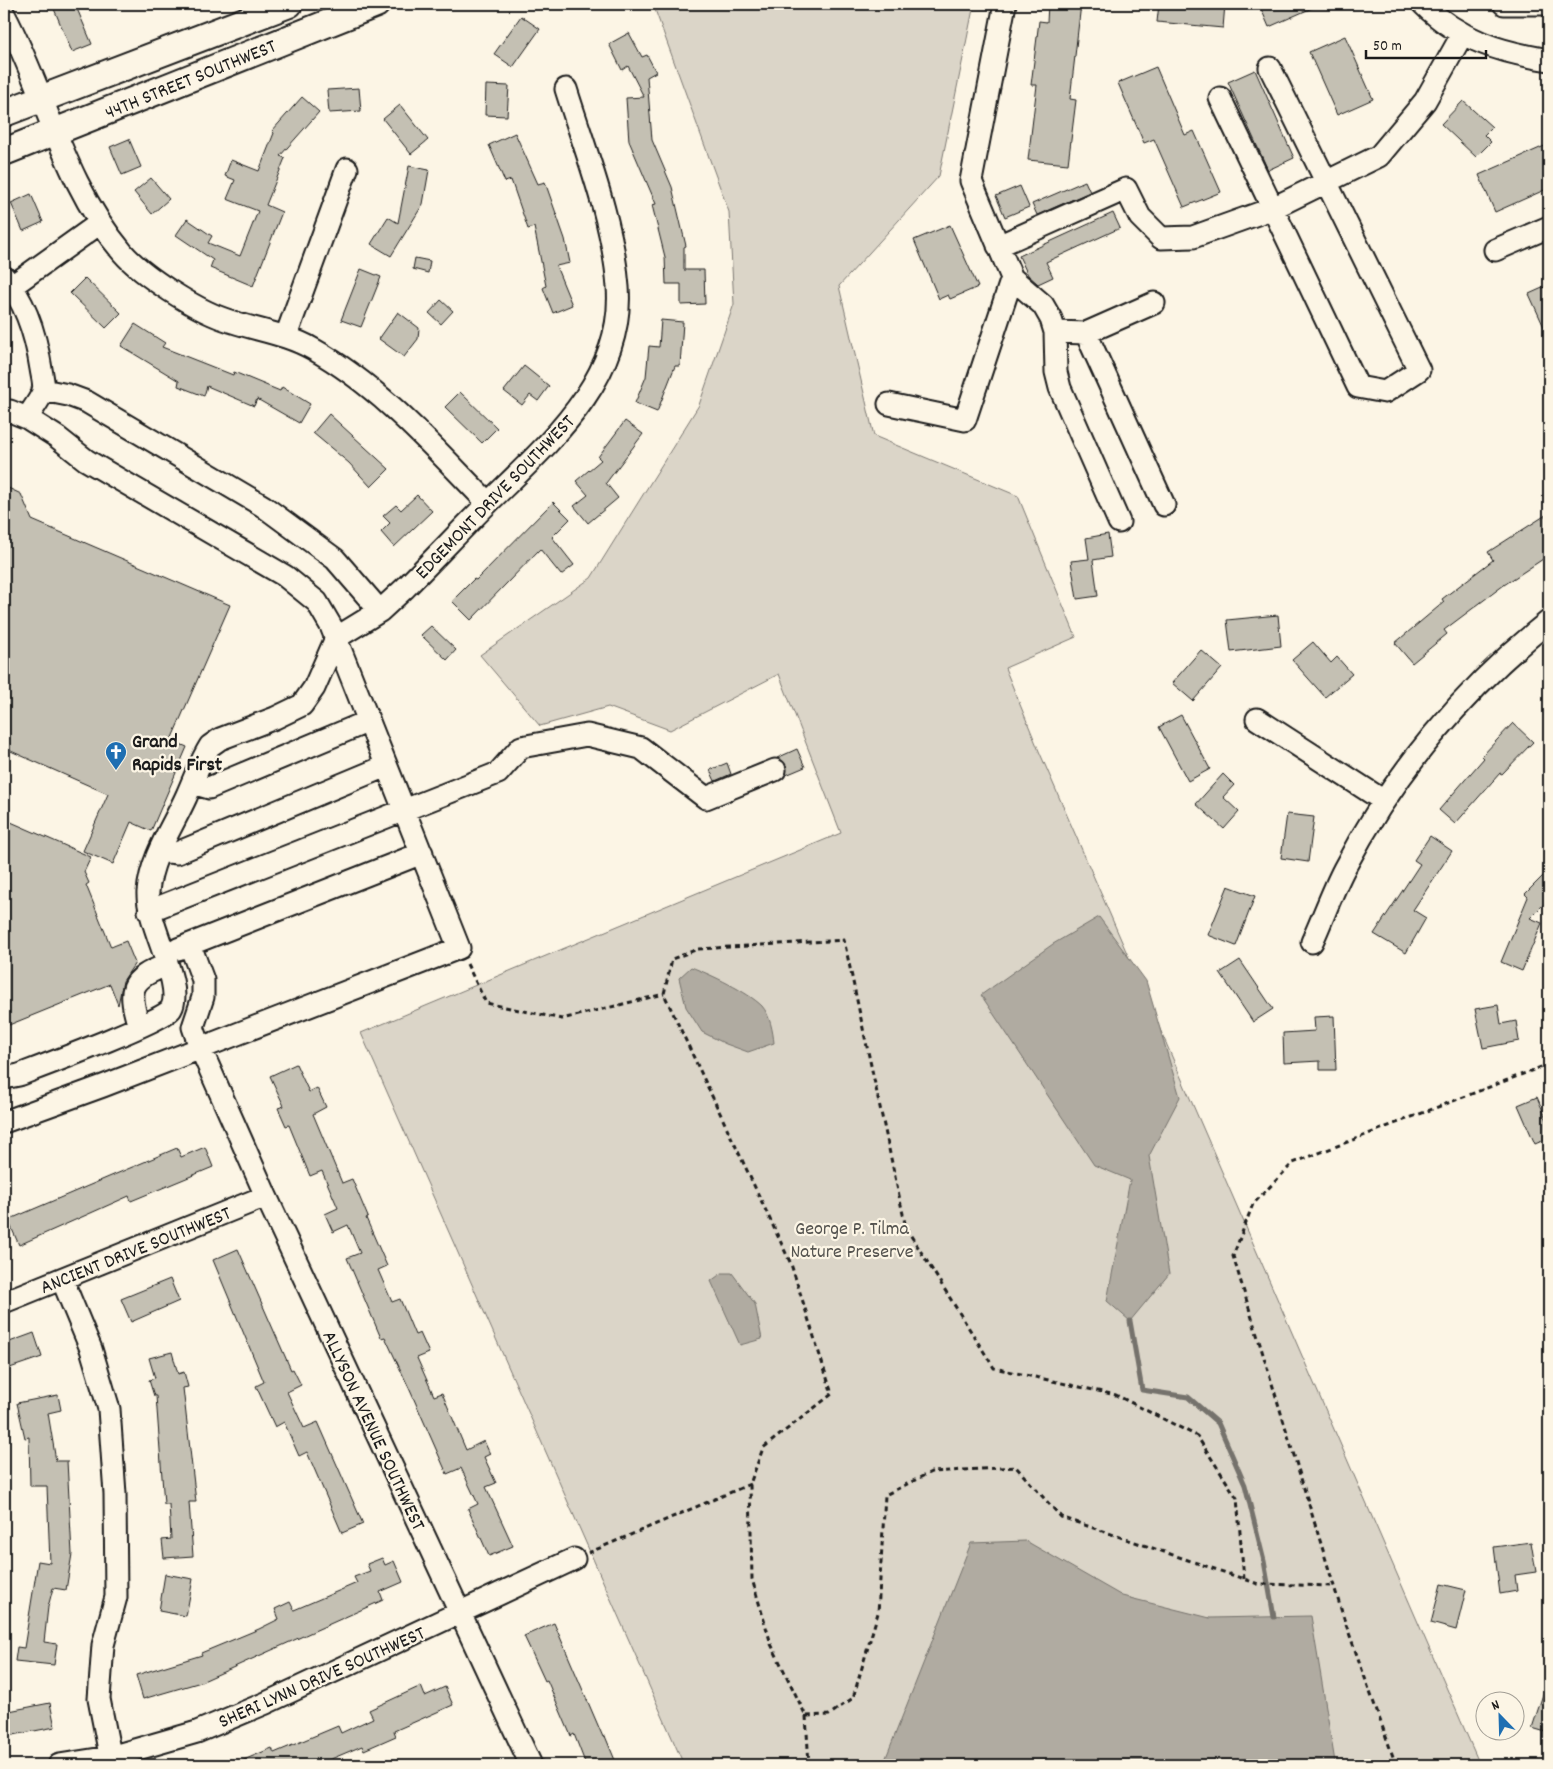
<svg xmlns="http://www.w3.org/2000/svg" width="1553" height="1769" font-family="Dekko,sans-serif">
<style>
.green{fill:#dbd5c8;stroke:#7c7872}
.water{fill:#b0aba1;stroke:#75726c}
.lines{fill:none;stroke-linecap:round;stroke-linejoin:round}
.stream{stroke:#75726c;stroke-width:5}
.building{fill:#c4c0b3;stroke:#1c1c1c}
.minor-casing{stroke:#1c1c1c;stroke-width:25}
.major-casing{stroke:#1c1c1c;stroke-width:30}
.path{stroke:#1c1c1c;stroke-width:3;stroke-dasharray:5 4;stroke-linecap:butt}
.minor{stroke:#fcf5e5;stroke-width:21}
.major{stroke:#fcf5e5;stroke-width:26}
.labels{text-anchor:middle;stroke-width:4.5;stroke-linejoin:round;paint-order:stroke}
.street-label{font-size:20px;fill:#1c1c1c;stroke:#fcf5e5}
.poi-label{font-size:20px;font-weight:bold;fill:#1c1c1c;stroke:#fcf5e5;text-anchor:start}
.park-label{font-size:20px;fill:#555450;stroke:#fcf5e5}
</style>
<rect width="100%" height="100%" fill="#fcf5e5"/>
<filter id="ink" filterUnits="userSpaceOnUse"><feTurbulence type="fractalNoise" baseFrequency=".02" numOctaves="2"/><feDisplacementMap in="SourceGraphic" scale="10" xChannelSelector="R" yChannelSelector="G"/><feConvolveMatrix kernelMatrix="1 2 1 2 8 2 1 2 1" color-interpolation-filters="sRGB"/></filter>
<g filter="url(#ink)">
<path class="green" d="M653,4H974L939,176L839,286L874,436L1018,496L1076,637L1005,668L1039,751L1480,1765H684L361,1033L841,833L779,674L670,730L608,707L540,726L480,655L591,578L699,405L734,304L729,212Z"/>
<path class="water" d="M1099,917L1146,981L1180,1097L1149,1156L1169,1274L1130,1321L1107,1301L1130,1180L1094,1165L981,995L1053,944Z
M691,967C710,974 748,992 762,1006C770,1015 773,1032 774,1043L748,1052L726,1044L702,1032L686,1007L679,978Z
M722,1273H732L755,1304L762,1339L740,1345L711,1281Z
M1026,1541L1122,1596L1210,1618L1311,1616L1335,1762L1331,1765H883L971,1543Z"/>
<g class="lines">
<path class="stream" d="M1130,1321L1142,1390L1188,1397L1218,1423L1245,1485L1264,1561L1274,1617"/>
</g>
<path class="building" d="M52,4H75L92,44L72,52Z
M1048,4H1081L1070,99L1076,100L1068,164L1028,160L1037,85H1031L1039,21L1047,22Z
M1159,4H1225L1223,28L1157,22Z
M1259,4H1321L1269,27Z
M521,16L540,29L513,67L494,54Z
M629,33L642,57L647,55L656,72L647,77L652,140L672,187L686,246L684,247V270H704L705,304L681,305V284H666L665,257L652,205L656,204L629,141L626,98L644,97L628,66L622,70L609,44Z
M1345,36L1373,99L1337,115L1309,52Z
M1156,67L1185,135L1194,131L1221,192L1184,207L1154,139L1144,143L1118,83Z
M1255,70L1294,158L1268,170L1228,82Z
M486,85L509,86L507,116L485,115Z
M359,88L361,111L329,113L327,90Z
M302,97L319,112L280,156L285,158L266,205L282,212L253,286L210,268L213,260L176,235L187,219L212,236L208,243L240,256L258,211L227,199L235,180L225,176L231,160L259,171L274,133L272,131Z
M1463,101L1492,127L1484,135L1491,142L1476,157L1441,124Z
M400,105L428,140L411,154L383,119Z
M515,133L538,184L545,182L565,239L570,263L556,266L572,305L553,313L543,288L546,286L534,227L528,229L511,180L505,182L489,145Z
M129,139L141,167L122,175L110,147Z
M1549,144V188L1495,212L1479,175Z
M409,166L429,170L423,204L391,256L371,244L388,217L398,223Z
M151,178L169,199L152,214L134,192Z
M1085,181L1090,192L1037,215L1032,204Z
M1020,186L1029,207L1005,217L996,196Z
M31,194L43,222L23,231L11,203Z
M1113,213L1120,228L1046,262L1053,277L1038,284L1028,275L1019,256Z
M950,225L978,287L950,299L948,295L939,299L914,240Z
M415,258L430,261L428,273L413,269Z
M361,269L381,277L361,327L341,320Z
M85,278L121,313L106,328L70,293Z
M1549,285V338L1529,294Z
M441,300L453,311L441,324L429,313Z
M398,312L419,328L418,339L404,357L379,339Z
M661,320L683,322L680,366H675L657,412L635,403L646,377L649,346L659,347Z
M135,324L165,343L162,347L233,375L234,372L280,391L282,387L310,404L299,423L257,399L254,406L207,386L204,396L178,386L179,381L121,346Z
M524,366L549,386L538,401L530,395L522,405L504,391Z
M460,392L497,428L482,443L445,407Z
M329,414L389,469L371,487L349,463L313,433Z
M625,421L643,434L606,483L618,498L588,523L574,506L588,495L576,481L601,460L598,457Z
M4,486L21,494L32,520L230,605L171,740L187,747L151,831L131,822L113,864L83,851L108,794L4,748Z
M417,495L432,511L394,547L381,532L390,523L383,516L396,505L401,510Z
M553,502L570,519L552,537L574,565L561,575L540,549L471,620L452,601L474,579L476,580Z
M1549,513V555L1504,585L1444,630L1447,634L1412,663L1395,643L1444,602L1442,599L1493,560L1488,552Z
M1108,534L1111,557L1093,560L1098,596L1077,599L1071,561L1089,559L1086,538Z
M1278,615L1281,646L1231,652L1227,620Z
M431,626L456,650L447,660L421,635Z
M1313,642L1331,663L1337,657L1352,674L1325,697L1292,660Z
M1201,650L1222,668L1193,701L1172,683Z
M1181,715L1210,769L1188,781L1159,727Z
M1513,723L1533,742L1502,774L1500,773L1455,824L1439,810L1484,758L1482,756Z
M797,749L805,767L786,775V765L777,758Z
M727,763L731,774L715,781L710,770Z
M1223,774L1234,785L1223,797L1239,812L1224,829L1196,804Z
M1287,814L1314,817L1308,862L1281,858Z
M4,819L91,857L84,872L89,883L86,885L111,947L126,941L135,963L123,981L118,1005L110,984L4,1027Z
M1430,836L1452,851L1413,910L1426,918L1406,953L1374,934L1420,864L1414,860Z
M1549,870V899L1530,918L1542,923L1522,971L1501,962L1528,897L1525,894Z
M1228,886L1255,896L1236,946L1208,935Z
M1240,960L1273,1009L1253,1022L1220,973Z
M1498,1005L1501,1024L1516,1021L1519,1041L1483,1048L1475,1009Z
M1334,1016L1336,1070H1320V1061L1284,1063L1283,1033L1315,1031L1314,1017Z
M296,1064L309,1092L317,1088L326,1107L313,1114L342,1183L352,1179L368,1217L366,1218L387,1266L378,1270L392,1302L400,1299L415,1335L420,1333L429,1353L417,1358L434,1396L442,1393L466,1450L484,1441L490,1454L484,1457L496,1483L486,1487L513,1546L489,1556L468,1509L478,1504L461,1468L447,1474L409,1388L385,1337L381,1338L356,1279L347,1258L360,1253L348,1225L333,1232L325,1214L338,1208L322,1171L310,1176L289,1125L286,1126L278,1108L284,1106L270,1076Z
M1537,1097L1549,1125V1138L1535,1144L1518,1105Z
M205,1147L213,1167L131,1201L129,1196L19,1245L8,1220L177,1148L181,1157Z
M238,1249L291,1370L293,1369L301,1385L287,1392L304,1428L318,1422L363,1524L342,1533L307,1452L299,1456L284,1422L275,1427L256,1386L264,1382L213,1260Z
M170,1279L179,1301L131,1322L121,1299Z
M34,1333L42,1357L4,1370V1344Z
M172,1352L178,1374L184,1372L188,1387L183,1388L196,1502H189L193,1556L164,1558L162,1540L171,1539L169,1504H164L156,1396H154L149,1380L155,1378L149,1358Z
M58,1395L61,1410L48,1413L56,1461H67L72,1554L66,1590L53,1588L48,1607L44,1642L57,1644L54,1665L15,1661L17,1647L24,1648L38,1561L50,1563L47,1486H30L29,1437L25,1438L17,1403Z
M1531,1542L1536,1572L1515,1575L1517,1591L1500,1594L1494,1547Z
M382,1558L385,1565L394,1561L403,1582L380,1592L383,1600L201,1682L143,1699L136,1675L202,1655L201,1653L259,1629L279,1619L275,1609L290,1602L294,1610L357,1583L354,1577L370,1571L367,1564Z
M165,1574L193,1579L186,1616L159,1611Z
M1441,1584L1466,1590L1456,1630L1431,1623Z
M554,1623L603,1737L605,1736L617,1765H586L574,1734L571,1736L547,1680L545,1681L533,1655L524,1636Z
M1547,1682H1549V1733L1532,1728Z
M421,1686L425,1696L445,1687L453,1705L394,1731L396,1736L364,1750L362,1746L317,1765H232L272,1748L274,1753L338,1726L341,1733L373,1718L369,1710Z
M50,1703L55,1727L8,1736L4,1712Z"/>
<g class="lines">
<g class="minor-casing">
<path id="minor" d="M1005,4L971,181L1012,278L1043,305L1051,319L1055,332L1056,372L1060,388L1119,522
M1423,4C1459,40 1500,52 1549,60
M1504,4H1549
M4,14C46,93 64,184 123,253C143,276 195,309 224,319C254,330 285,333 313,349C381,387 434,448 488,503
M1220,98L1358,387L1385,392L1419,370L1270,68
M998,246L1126,189L1140,217L1161,238L1193,237L1271,209L1379,156L1425,101L1462,35
M1495,250L1549,227
M4,277C26,302 36,336 41,369C42,376 45,385 43,392C39,401 32,410 27,418
M12,286L100,223
M1055,332L1086,333L1154,303
M1086,333L1164,505
M286,336L347,169
M43,390L68,395L87,402L263,506L335,559L380,611
M889,404L965,420L1012,278
M4,413L10,411L27,418L57,437L86,460L285,576L317,602L331,626L459,948L103,1086L4,1122
M1257,719L1384,801
M192,783L209,788L369,721
M160,851L177,853L386,766
M149,911L498,773L521,747L587,735L641,748L706,798L775,770
M1312,942C1323,918 1332,892 1344,869C1394,773 1465,688 1549,621
M190,945L203,980V997L193,1027L200,1047L266,1196L531,1765
M178,949L422,853
M139,1027C128,990 128,979 167,965
M4,1078L19,1075C40,1067 164,1021 171,1009C185,986 146,923 148,892C151,857 172,828 186,797C194,779 200,762 210,746L220,739L275,718L302,705L314,688L336,638L380,611L405,588C434,559 462,529 490,501C549,443 625,378 618,287C613,220 586,153 566,89
M62,1279L91,1349L109,1409L115,1494L116,1597L103,1645L99,1699L112,1765
M4,1302L266,1196
M59,1765L110,1757L197,1732L266,1703L574,1559"/>
</g>
<g class="major-casing">
<path id="major" d="M4,113L289,4
M4,152L376,4"/>
</g>
<path class="path" d="M467,964L486,1003L562,1019L664,994
M588,1553L750,1484
M1244,1579L1237,1498L1197,1436L1116,1395L994,1368L906,1228L844,940L698,949L672,959L664,994L791,1264L832,1394L763,1448L750,1484L752,1579L771,1644L806,1716L829,1715L853,1698L878,1613L885,1495L931,1472L1016,1467L1061,1517L1244,1579L1258,1584L1333,1586
M806,1716L809,1765
M1396,1765L1344,1619L1233,1256L1253,1204L1293,1163L1549,1064"/>
<use href="#minor" class="minor"/>
<use href="#major" class="major"/>
</g>
</g>
<defs>
<g id="church-pin" transform="scale(1.125)"><path d="M0 17L-7.5 6A9.5 9.5 0 1 1 7.5 6Z" fill="#1f6fb2" stroke="#fcf5e5"/><path d="M-1.2-6h2.4v3.5h3.3v2.4h-3.3V6h-2.4V-.1h-3.3v-2.4h3.3Z" fill="#fff"/></g>
</defs>
<g fill-rule="evenodd">
<use href="#church-pin" x="116" y="752"/>
</g>
<g class="labels">
<g class="street-label">
<text transform="translate(190 78) rotate(-22)" y="7">44TH STREET SOUTHWEST</text>
<text transform="translate(494 496) rotate(-46)" y="7">EDGEMONT DRIVE SOUTHWEST</text>
<text transform="translate(135 1249) rotate(-22)" y="7">ANCIENT DRIVE SOUTHWEST</text>
<text transform="translate(375 1430) rotate(65)" y="7">ALLYSON AVENUE SOUTHWEST</text>
<text transform="translate(321 1676) rotate(-24)" y="7">SHERI LYNN DRIVE SOUTHWEST</text>
</g>
<g class="poi-label">
<text x="132" y="747">Grand<tspan x="132" dy="23">Rapids First</tspan></text>
</g>
<g class="park-label">
<text x="852" y="1234">George P. Tilma<tspan x="852" dy="23">Nature Preserve</tspan></text>
</g>
</g>
<rect width="1553" height="1769" fill="none" stroke="#fcf5e5" stroke-width="20"/>
<rect x="10" y="10" width="1533" height="1749" fill="none" stroke="#1c1c1c" stroke-width="2" filter="url(#ink)"/>
<g transform="translate(1500 1716) rotate(337)"><circle r="24" fill="#fcf5e5" stroke="#a29e95"/>
<path d="M0-4L9 19L0 12L-9 19Z" fill="#1f6fb2"/>
<text y="-8" font-size="14" font-weight="bold" text-anchor="middle" fill="#1c1c1c">N</text>
</g>
<path d="M1366 50v8h120v-8" fill="none" stroke="#1c1c1c" stroke-width="2.5"/>
<text x="1373" y="50" font-size="15" fill="#1c1c1c" stroke="#fcf5e5" stroke-width="4" paint-order="stroke">50 m</text>
</svg>
